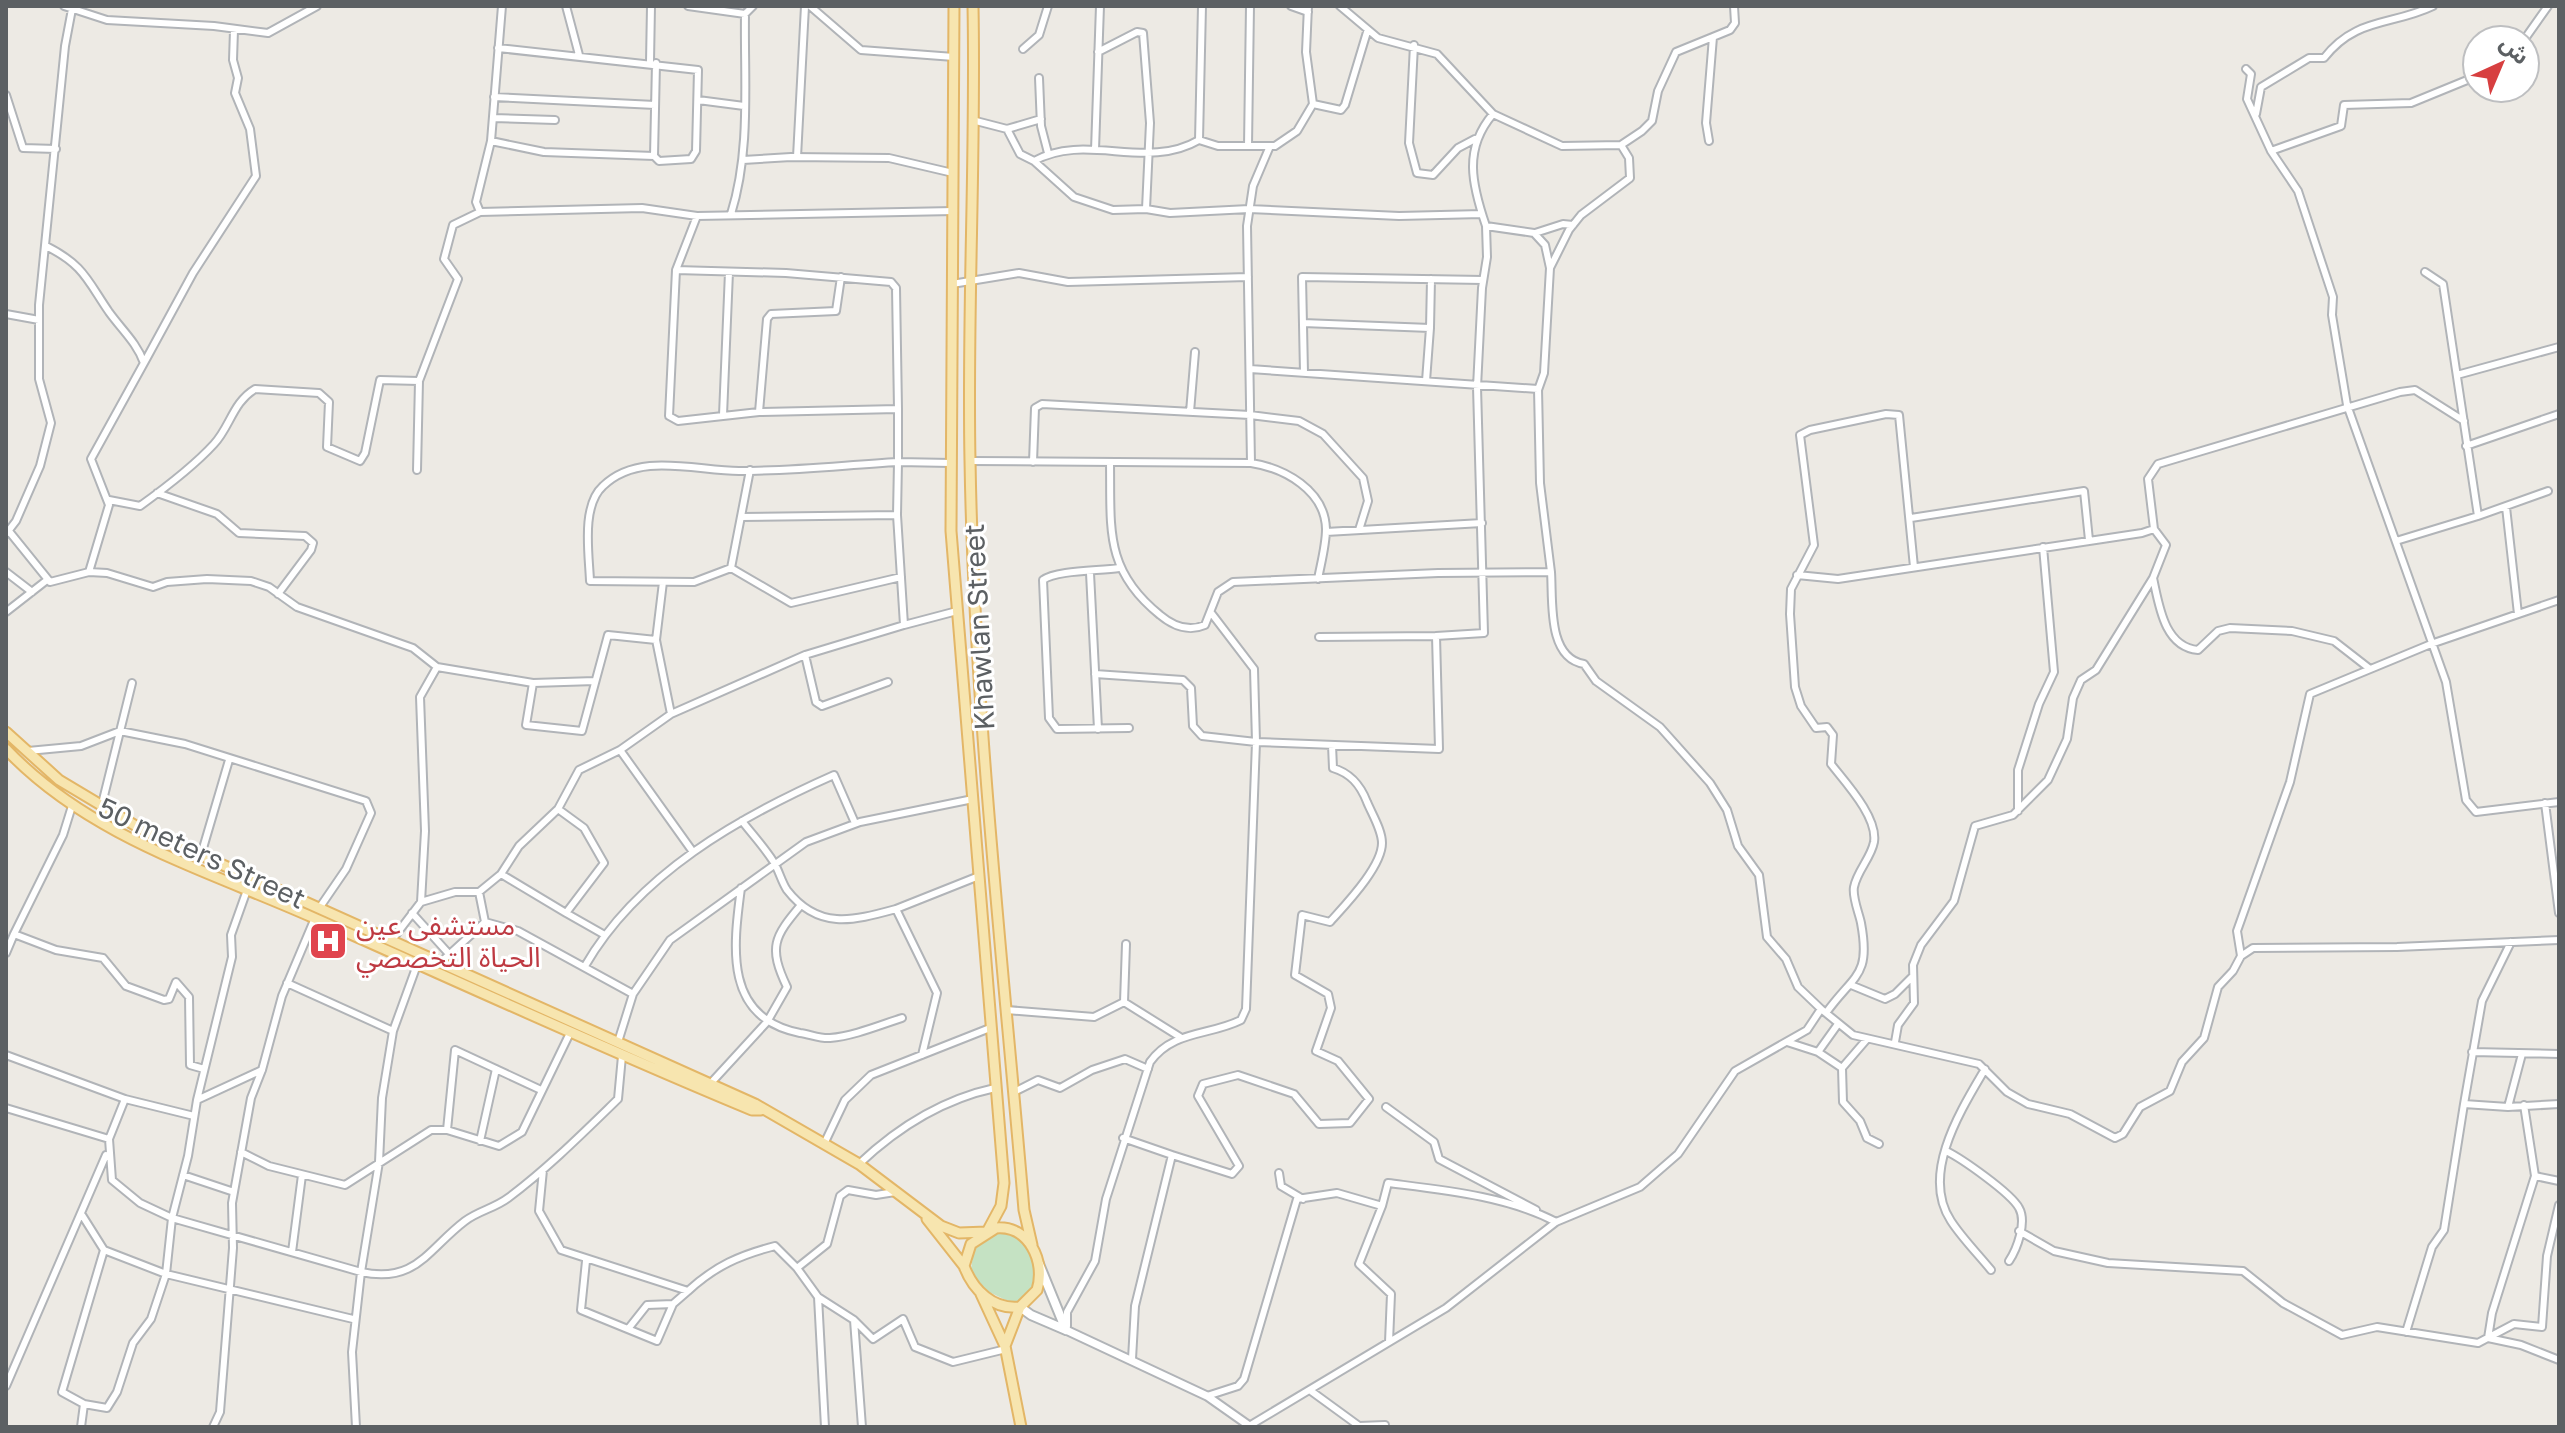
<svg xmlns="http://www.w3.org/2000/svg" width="2565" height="1433" font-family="'Golos Text','Noto Sans Arabic',sans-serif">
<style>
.green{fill:#c5e2c3}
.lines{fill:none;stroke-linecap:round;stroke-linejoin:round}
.minor-casing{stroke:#b1b4b8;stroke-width:10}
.tertiary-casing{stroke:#b1b4b8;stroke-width:11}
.secondary-casing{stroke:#b0b4b7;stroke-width:12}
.primary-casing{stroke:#e3b667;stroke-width:13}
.minor{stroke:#fff;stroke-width:6}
.tertiary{stroke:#fff;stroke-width:7}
.secondary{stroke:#fff;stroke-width:8}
.primary{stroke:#f7e5af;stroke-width:9}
.labels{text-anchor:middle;stroke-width:6;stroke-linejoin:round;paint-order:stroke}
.street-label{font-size:28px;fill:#5c6063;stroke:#fff}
.health-label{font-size:28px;fill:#be3a42;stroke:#fff;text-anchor:start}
</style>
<rect width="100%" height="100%" fill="#edeae4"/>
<path class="green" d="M998,1232L1017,1236C1036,1255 1045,1293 1012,1303L983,1289L971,1270L974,1248Z"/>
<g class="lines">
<g class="minor-casing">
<path id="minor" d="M64,6L107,20L214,26L268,33L317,6
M502,6L491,141L476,202L480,212L642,208L697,216L954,211
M566,6L579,55
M688,6L745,14
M810,6L861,50L954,57
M1202,6L1199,140L1218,146H1275L1297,131L1313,104L1306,52L1308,6
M1291,6L1308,12
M1340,6L1378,38L1437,54L1493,114L1562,146L1621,145L1642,131L1652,121L1658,91L1676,52L1730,30L1735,23L1734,6
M2524,40L2548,6
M1414,45L1409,143L1417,173L1433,175L1458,148L1475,139
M498,48L698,70L696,151L691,159L659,161L654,156L656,63
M1023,49L1039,35L1048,6
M1098,52L1137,32L1143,33L1150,123L1146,209
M650,62L651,6
M2246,69L2251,74L2247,99L2271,151L2298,191L2333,297L2332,315L2347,405L2446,682L2466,800L2476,812L2559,802
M1039,78L1041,126L1048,153
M6,95L23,148L56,149
M494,97L655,105
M698,100L744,106
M1313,104L1341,110L1345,105L1367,32
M2256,114L2261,87L2309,58H2324C2356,17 2391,26 2433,6
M493,118L555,120
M976,121L1007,129L1020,154L1034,161C1086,132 1146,171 1199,140
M1007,129L1041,119
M491,141L544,152L654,156
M1709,141L1706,123L1713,37
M1248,146L1250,6
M1095,150L1100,6
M2271,151L2341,126L2344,105L2411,103L2477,76
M797,157L805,6
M743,160L791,157L889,158L953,173
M1034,161L1074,197L1113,210L1146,209L1170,213L1249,209L1399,216L1482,214
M731,214C751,150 744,81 745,14L753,6
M697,216L676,270L786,273L891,282L896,288L898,409
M1486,226C1472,185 1463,149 1493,114
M1535,233L1563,224L1573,225
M46,246C84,265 87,280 109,312C122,330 137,343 144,363L91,459L109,505L89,572
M1550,268L1569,230L1581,215L1630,178L1629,158L1621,145
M676,270L669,416L678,421L759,412
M841,277L836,311L771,314L767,319L759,412L898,409V462L951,463
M952,284L1019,273L1068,282L1248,277
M6,314L39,320
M1303,323L1430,328L1426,381
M1430,328L1431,279
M144,363L193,273L256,176L250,129L235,93L238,78L233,60L234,30
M1304,373L1302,277L1483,280
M2457,375L2559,347
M1190,412L1195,352
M723,415L729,272
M2466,446L2559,414
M970,461L1251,463C1284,468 1325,490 1326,529C1326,545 1321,563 1318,579
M1033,462L1035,408L1042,404L1250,415L1299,421L1323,434L1363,478L1368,501L1359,530
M1110,463C1111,529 1104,570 1160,615C1173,626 1189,632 1205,625L1218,592L1233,582L1438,573L1551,572L1540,483L1538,389L1250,369
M1251,463L1247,226L1253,186L1270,146
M417,470L419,381L458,279L444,259L453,225L480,212
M157,493L217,514L239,533L305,536L313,543L311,550L278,594
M109,500L140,506C165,488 193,467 214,444C230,427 233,402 255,389L319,393L329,402L327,447L360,461L365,453L380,380L419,381
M2506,507L2518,614
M897,515L904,625L957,611
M2478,516L2548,491
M741,517L897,515L898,462C845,465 792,471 739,471C696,471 639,451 603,486C581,506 589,554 590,581L694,582L731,568L750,470
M1911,518L2084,491L2089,540
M8,530L50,582L89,572L107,573L153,587L167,582L207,579L251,581L269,587L297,607L413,648L437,667
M1326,532L1482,523
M6,534L16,521L40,466L51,423L39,379V305L65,46L72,9
M2396,541L2478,516L2443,284L2425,272
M731,568L791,603L901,577
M1119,568C1100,571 1056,570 1043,580L1049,718L1057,729L1129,728
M6,572L32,592
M1551,572C1553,601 1547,658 1584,664L1596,681L1660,727L1710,783L1727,810L1738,846L1759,875L1767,937L1786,959L1798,987L1821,1009
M1090,573L1098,729
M1797,575L1838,579L2142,533L2154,529L2148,479L2158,464L2400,392L2415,390L2464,421
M2153,578C2159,605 2164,647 2198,650L2218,631L2230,628L2292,631L2334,641L2370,669
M663,582L656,640L671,714L805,655L904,625
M6,612L47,580
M1436,636L1484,633L1477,387L1482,288L1487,257L1486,226L1534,233L1545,245L1550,268L1544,373L1538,390
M805,655L816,702L822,706L888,682
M1095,674L1183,680L1191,688L1193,726L1202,736L1256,742L1439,749L1436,636L1319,637
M595,681L533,683L526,725L582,731L608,635L656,640
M620,750L693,852
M28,751L81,746L120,731L185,744L366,801L371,813L346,869L320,907
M2545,803L2559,913
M72,806L63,835L14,934L56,950L103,958L126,986L164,1000L169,999L176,982L189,997L190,1065L204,1069
M101,808L132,683
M558,809L579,770L620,750L671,714
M2018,811V770L2039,704L2054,672L2043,547
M742,821C752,834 764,847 773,861C779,870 781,881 787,890C818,930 852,921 896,909
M201,855L229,760
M741,888C733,948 724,1018 800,1033C809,1034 821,1039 830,1038C854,1036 880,1025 902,1018
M479,892L485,922
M421,902L425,831L420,697L437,667L533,683
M412,913L449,954
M566,913L603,934
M392,940L421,902L455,892H479L501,874L519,846L558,809L584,828L604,863L566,913L501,874
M1126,944L1124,1002L1180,1037
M6,953L14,934
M421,954L393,1031L382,1098L379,1162L361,1272C416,1284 428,1249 465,1221C478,1211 495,1208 508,1198C547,1169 584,1132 618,1099L622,1056
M2241,956L2237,931L2290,782L2310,694L2431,644L2559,600
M441,962L485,922L518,931L633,994
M585,966C638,874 739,817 834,775L855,823
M287,983L393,1031
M1851,985L1885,999L1895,994L1911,978
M1007,1010L1094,1017L1124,1002
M1826,1013C1854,974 1871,977 1861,923C1859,913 1852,897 1854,887C1857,871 1871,858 1874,842C1878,817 1845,782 1831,764L1833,735L1827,727L1816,728L1801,706L1795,687L1790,614L1791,589L1814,545L1800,435L1810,430L1886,414L1899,415L1914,567
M1867,1039L1842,1068L1843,1102L1860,1121L1867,1138L1879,1144
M618,1042L633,994L670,940L806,842L860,822L973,799
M1787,1042L1818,1052L1842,1068
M1895,1042L1898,1025L1914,1003L1913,965L1921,945L1954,901L1975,826L2013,815L2048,780L2067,739L2073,698L2081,680L2096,670L2153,578L2166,545L2154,529
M1818,1052L1838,1024
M2472,1052L2559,1054
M2522,1054L2508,1107L2559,1104
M6,1055L125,1099L109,1139L112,1180L140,1203L172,1218L188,1156L197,1100L262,1070
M922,1055L937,993L896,909L979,876
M1985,1069C1961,1110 1920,1174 1951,1221C1962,1238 1978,1254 1991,1270
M710,1084L767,1022L787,987C768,947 774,937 801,905
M1014,1092L1038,1080L1060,1088L1092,1070L1125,1059L1148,1069
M125,1099L194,1116
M197,1100L232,957L231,935L247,890
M2464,1104L2482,1001L2511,942
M2524,1105L2535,1176L2492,1313L2488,1338L2521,1345L2559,1360
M1386,1107L1434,1142L1439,1159L1536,1210
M6,1108L109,1139
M447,1130L455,1050L541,1090
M1123,1138L1172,1155L1135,1306L1132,1359
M480,1141L496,1069
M825,1142L845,1100L871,1075L990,1028
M1946,1151C1961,1158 2011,1193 2019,1208C2027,1222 2017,1249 2009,1261
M241,1152L269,1166L345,1185L431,1130H447L499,1146L522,1132L570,1033
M1172,1155L1232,1174L1239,1166L1198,1096L1203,1084L1238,1075L1294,1094L1319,1124L1350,1123L1369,1099L1338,1061L1316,1051L1331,1008L1328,994L1295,975L1302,915L1330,922C1345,905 1382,867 1382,843C1382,830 1372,814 1367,802C1360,784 1350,773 1333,768L1332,745
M859,1164C897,1128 944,1099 995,1088
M543,1170L539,1211L561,1250L688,1291C715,1266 740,1255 775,1246L797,1268L827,1244L840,1196L848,1190L876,1195L895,1192
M1279,1173L1281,1186L1303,1199
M183,1175L234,1192
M2535,1176L2559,1181
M1382,1206L1388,1183C1443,1190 1507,1196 1556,1222
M82,1215L104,1250L62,1392L84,1404
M2019,1231L2054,1251L2108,1263L2243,1271L2283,1303L2342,1335L2377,1327L2478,1343L2514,1324L2542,1327L2547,1256L2559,1205
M104,1250L166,1274L172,1218L361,1272L352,1352L356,1427
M292,1252L302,1175
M586,1261L581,1310L657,1341L673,1304L688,1291
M797,1268L818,1297L854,1320L862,1427
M818,1297L825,1427
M854,1320L873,1339L903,1319L915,1347L953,1362L1006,1349
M1067,1326V1312L1095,1261L1106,1199L1150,1062C1173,1030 1209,1036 1241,1020L1246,1009L1256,742L1254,669L1212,614
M628,1329L647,1305L673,1304
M2406,1332L2432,1247L2444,1230L2464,1104L2508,1107
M6,1386L106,1155
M1311,1391L1359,1426L1385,1425
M1207,1396L1238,1386L1244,1379L1297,1199L1337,1193L1382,1206L1359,1264L1391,1294L1389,1342
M1249,1426L1446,1308L1556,1222L1640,1187L1678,1154L1735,1071L1807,1030L1821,1009L1853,1035L1979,1064L2007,1092L2028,1104L2070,1114L2115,1138L2123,1134L2140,1107L2170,1091L2182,1062L2204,1038L2218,987L2233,971L2241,956L2253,948L2397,947L2559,940
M81,1427L84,1404L107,1408L117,1392L133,1343L151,1319L166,1274L353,1319
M213,1427L220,1412L233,1248L232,1203L251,1098L262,1070L282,996L315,918"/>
</g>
<g class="tertiary-casing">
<path id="tertiary" d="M1066,1330L1207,1396L1251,1427"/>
</g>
<g class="secondary-casing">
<path id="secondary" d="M1039,1264L1066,1330
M1020,1307L1031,1315L1066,1330"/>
</g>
<g class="primary-casing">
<path id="primary" d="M954,6L951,531L1004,1183L1001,1206L987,1232
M973,6C976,158 967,309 970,460C974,710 1003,961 1024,1210L1032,1245
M6,732L59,780L136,826L755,1104L859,1164L941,1226L959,1233L987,1232
M6,749C88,836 206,870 312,917C459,982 604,1049 752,1110H761
M927,1219L964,1266
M996,1228C1029,1225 1046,1262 1037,1290L1020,1307C993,1310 973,1290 964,1266L971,1244Z
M981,1294L1005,1346L1021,1427
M1005,1346L1020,1307"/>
</g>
<use href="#minor" class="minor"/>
<use href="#tertiary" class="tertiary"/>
<use href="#secondary" class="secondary"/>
<use href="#primary" class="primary"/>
</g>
<defs>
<g id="hospital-square" transform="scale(2)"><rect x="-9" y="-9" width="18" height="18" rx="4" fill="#e0444e" stroke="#fff"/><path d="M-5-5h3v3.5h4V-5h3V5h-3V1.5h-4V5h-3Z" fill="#fff"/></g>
</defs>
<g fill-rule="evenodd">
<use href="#hospital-square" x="328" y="941"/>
</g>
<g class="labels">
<g class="street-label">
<text transform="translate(979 627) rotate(-93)" y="10">Khawlan Street</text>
<text transform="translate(202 853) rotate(25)" y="10">50 meters Street</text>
</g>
<g class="health-label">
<text x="356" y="935">مستشفى عين<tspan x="356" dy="32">الحياة التخصصي</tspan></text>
</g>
</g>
<rect width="2565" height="1433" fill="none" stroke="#5c6063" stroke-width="16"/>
<g transform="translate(2501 64) rotate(44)"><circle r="38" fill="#ffffff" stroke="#bebfc1" stroke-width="2"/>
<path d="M0-6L14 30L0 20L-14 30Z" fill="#d73f40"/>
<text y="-12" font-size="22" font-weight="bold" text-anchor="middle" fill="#5c6063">ش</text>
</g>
</svg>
